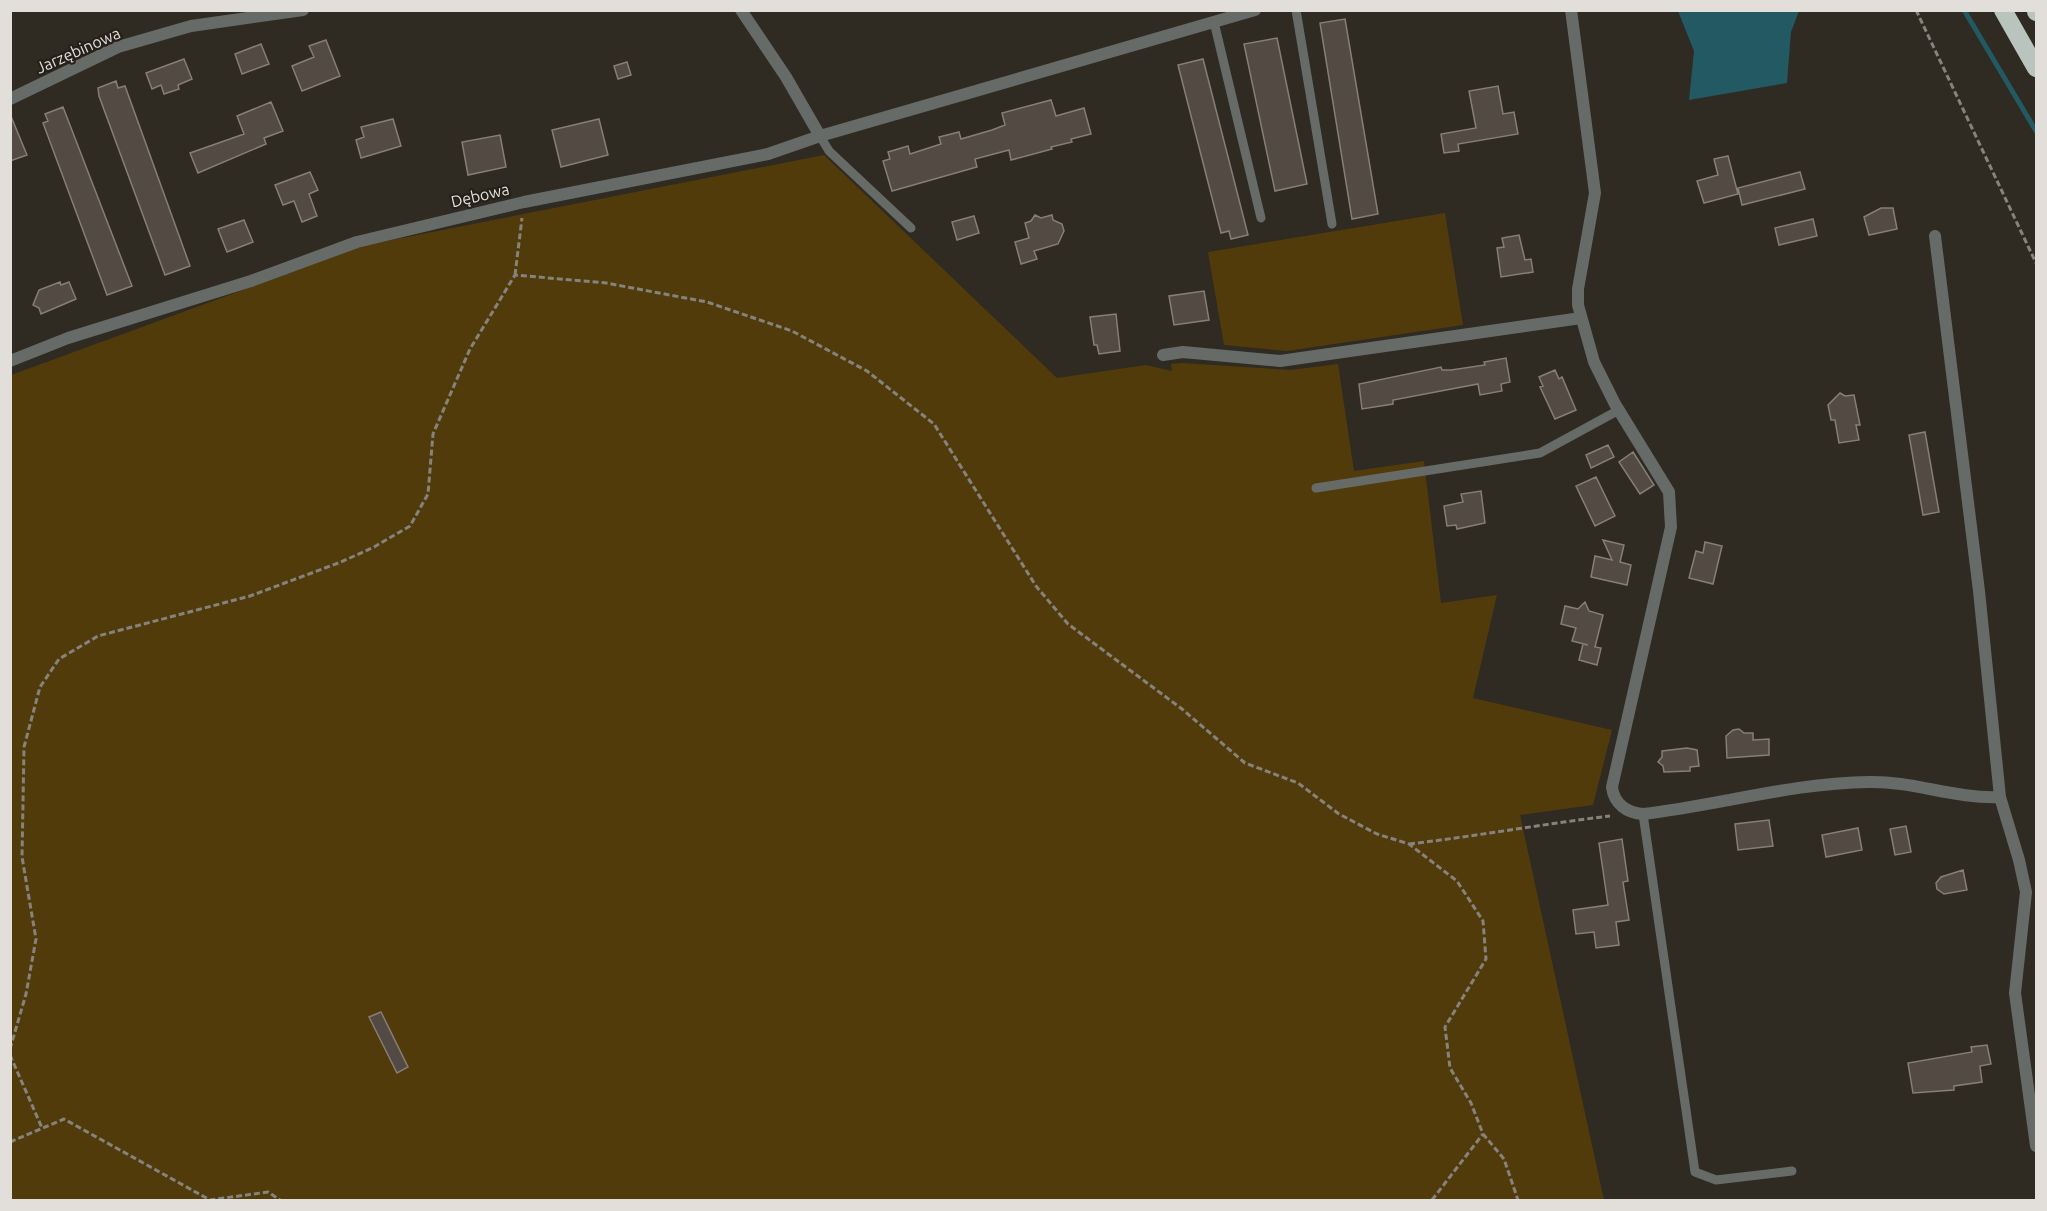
<svg xmlns="http://www.w3.org/2000/svg" width="2047" height="1211" font-family="Ubuntu,sans-serif">
<style>
.green{fill:#523b0b}
.water{fill:#235962}
.lines{fill:none;stroke-linecap:round;stroke-linejoin:round}
.stream{stroke:#235962;stroke-width:5}
.building{fill:#524a43;stroke:#877e76;stroke-width:1.5}
.path{stroke:#86827c;stroke-width:3;stroke-dasharray:6 3;stroke-linecap:butt}
.lane{stroke:#666b68;stroke-width:9}
.street{stroke:#666b68;stroke-width:12}
.highway{stroke:#b9c4be;stroke-width:18}
.labels{text-anchor:middle;stroke-width:4.5;stroke-linejoin:round;paint-order:stroke}
.street-label{font-size:16px;fill:#e2dfda;stroke:#252019}
</style>
<rect width="100%" height="100%" fill="#2f2a22"/>
<path class="green" d="M824,155L1057,378L1146,365L1172,371L1171,364L1182,363L1290,370L1338,364L1354,471L1424,461L1441,603L1497,595L1473,698L1612,730L1593,805L1520,815L1604,1200H11V375L366,245Z
M1445,213L1463,325L1287,351L1224,345L1208,252Z"/>
<path class="water" d="M1678,11H1799L1791,32L1787,83L1689,100L1694,51Z"/>
<g class="lines">
<path class="stream" d="M1964,10L2036,131"/>
</g>
<path class="building" d="M1345,19L1378,214L1352,219L1320,23Z
M1277,38L1307,184L1275,191L1244,44Z
M326,40L340,76L302,91L292,66L314,57L309,46Z
M261,44L269,64L242,74L235,54Z
M184,59L192,79L178,85L179,89L164,94L161,85L152,89L146,73Z
M1203,59L1248,235L1231,239L1229,231L1221,233L1178,65Z
M627,62L631,75L618,79L614,66Z
M116,81L118,88L125,86L190,266L165,275L99,96L98,88Z
M1498,86L1503,114L1514,112L1518,134L1458,144L1459,151L1444,153L1441,134L1476,128L1469,91Z
M1051,100L1056,116L1084,108L1091,134L1071,139L1072,142L1051,147L1052,149L1011,160L1009,150L975,159L977,167L892,191L883,161L890,159L888,152L908,146L910,154L941,144L939,137L959,132L961,139L992,130L1005,125L1002,113Z
M271,102L283,131L264,138L266,144L198,173L190,153L244,134L237,116Z
M63,107L132,286L107,295L43,123L48,121L45,114Z
M10,114L27,155L10,161Z
M393,119L401,146L361,158L356,140L364,137L361,127Z
M599,119L608,155L561,167L552,130Z
M500,135L506,167L468,175L462,142Z
M1728,156L1738,194L1704,203L1697,181L1718,175L1714,159Z
M310,172L318,190L309,194L317,216L302,222L294,201L283,205L275,185Z
M1800,172L1805,189L1742,205L1738,188Z
M1881,208H1893L1897,229L1869,235L1864,217Z
M1035,215L1041,218L1052,215L1053,220L1062,224L1064,231L1058,244L1034,251L1037,259L1021,264L1015,242L1029,238L1025,223L1031,221Z
M974,216L979,233L957,240L952,222Z
M1813,219L1817,236L1779,245L1775,228Z
M244,220L253,242L227,252L218,229Z
M1519,235L1525,260L1531,259L1533,272L1501,277L1497,248L1504,247L1502,238Z
M60,282L61,285L69,282L76,299L41,314L39,308L33,305L39,290Z
M1204,291L1209,320L1174,325L1169,296Z
M1116,314L1120,351L1099,354L1097,345H1094L1090,317Z
M1506,358L1510,382L1501,384L1502,391L1480,395L1478,384L1393,400V404L1362,409L1359,384L1441,367L1442,370H1451L1485,365L1484,362Z
M1555,370L1559,379L1562,377L1576,410L1555,419L1540,387L1543,386L1539,377Z
M1840,393L1845,396L1854,395L1860,425H1856L1859,440L1839,443L1835,420H1831L1828,405Z
M1925,432L1939,512L1923,515L1909,435Z
M1608,445L1614,457L1591,468L1586,455Z
M1633,452L1654,485L1640,494L1619,462Z
M1596,477L1615,516L1595,526L1576,486Z
M1481,491L1485,523L1457,529L1456,525L1447,526L1444,506L1463,502L1461,494Z
M1603,540L1624,545L1620,562L1631,565L1627,585L1591,577L1595,556L1612,560Z
M1705,542L1722,546L1713,584L1689,578L1696,551L1703,553Z
M1585,602L1589,611L1603,615L1595,647L1601,648L1597,665L1579,660L1583,644L1588,645L1572,641L1576,628L1561,624L1565,606L1578,609Z
M1739,729L1744,733H1753V740L1769,739V755L1727,758L1726,736L1733,730Z
M1687,748L1697,750L1699,766L1690,767V771L1664,772L1663,766L1658,762L1662,757V751Z
M1769,820L1773,846L1738,850L1735,824Z
M1906,826L1911,852L1895,855L1890,829Z
M1858,828L1862,850L1826,857L1822,835Z
M1622,839L1628,881L1623,882L1629,920L1616,922L1619,945L1596,948L1594,932L1576,934L1573,910L1608,905L1599,843Z
M1963,870L1967,890L1944,894L1937,889L1936,883L1941,877Z
M381,1012L408,1067L397,1073L369,1017Z
M1987,1045L1991,1064L1980,1066L1982,1082L1954,1086V1090L1913,1093L1908,1063L1972,1052L1971,1047Z"/>
<g class="lines">
<path class="path" d="M1916,10L2036,263
M515,275L522,218
M1409,844C1477,836 1543,824 1610,816
M10,1049L26,994L36,939L22,857L24,747L40,687L59,659L98,636L250,596L341,562L374,547L410,526L428,494L433,434L470,349L515,275L606,283L707,302L792,331L867,371L934,424L1036,586L1068,624L1182,709L1245,763L1298,783L1339,814L1377,834L1409,844L1457,881L1483,921L1486,959L1445,1027L1450,1068L1471,1103L1483,1134L1504,1159L1518,1200
M10,1055L42,1128
M10,1142L64,1119L210,1200L268,1192L280,1200
M1432,1200L1483,1134"/>
<path class="lane" d="M1296,10L1332,224
M1214,22L1261,218
M820,136L829,151L911,228
M1316,488L1540,453L1619,410
M1643,814L1695,1172L1716,1180L1792,1171"/>
<path class="street" d="M1571,10L1595,193L1578,289V305L1594,362L1615,404L1669,492L1671,527L1612,787C1614,804 1627,813 1643,814C1719,805 1792,783 1869,782C1913,781 1955,799 2000,797
M10,99L118,47L191,26L303,10
M820,136L1255,10
M1935,236L1979,591L2000,797L2019,860L2026,892L2015,993L2036,1146
M1163,355L1183,352L1280,361L1581,318
M10,361L68,338L251,281L357,242L524,202L768,154L820,136L786,77L741,10"/>
<path class="highway" d="M2003,10L2036,68
M2036,10V12"/>
</g>
<g class="labels">
<g class="street-label">
<text transform="translate(78 50) rotate(-24)" y="6">Jarzębinowa</text>
<text transform="translate(480 195) rotate(-13)" y="6">Dębowa</text>
</g>
</g>
<rect width="2047" height="1211" fill="none" stroke="#e2dfda" stroke-width="24"/>
</svg>
